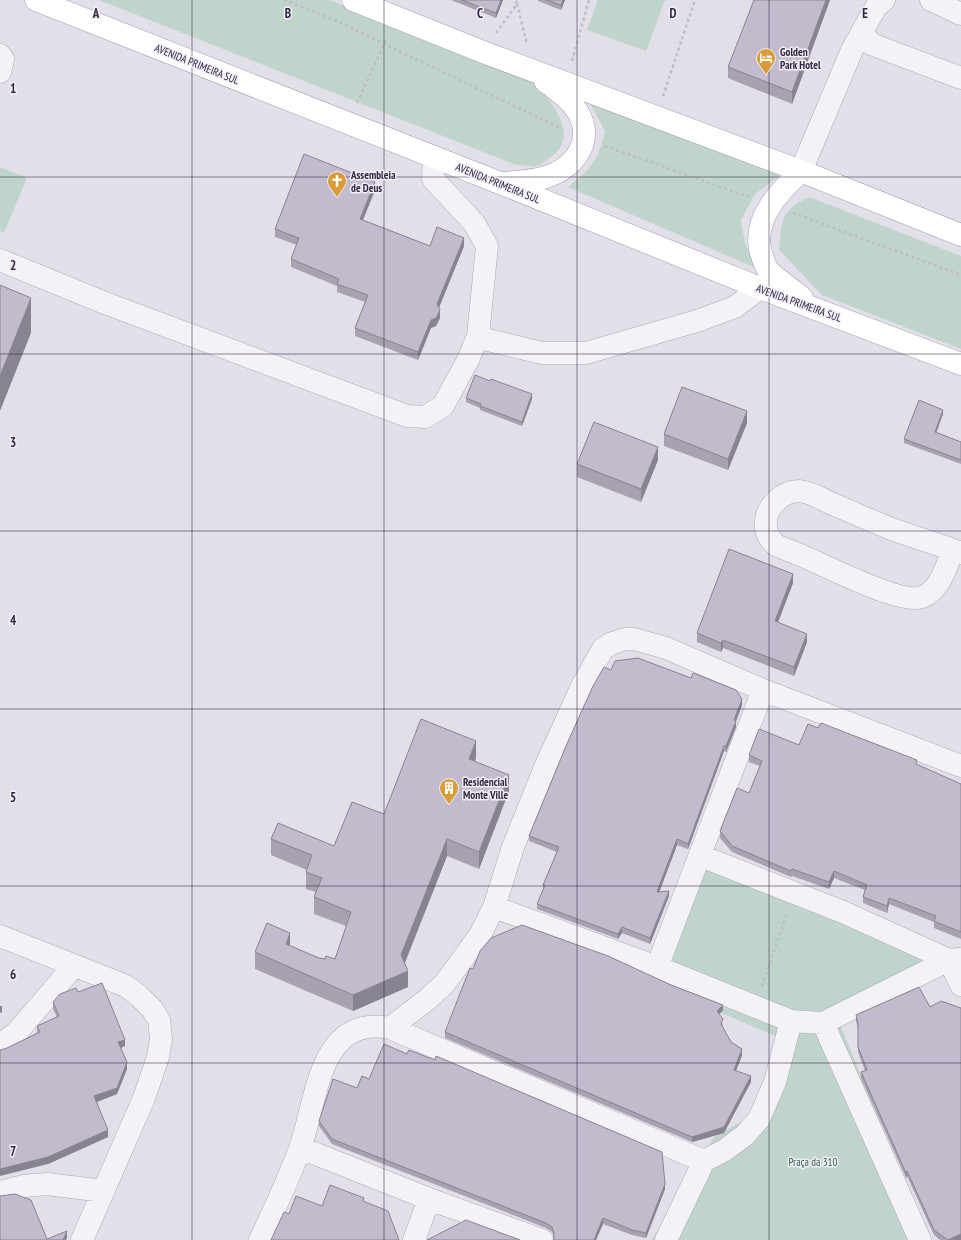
<svg xmlns="http://www.w3.org/2000/svg" width="961" height="1240" font-family="'PT Sans Narrow',sans-serif">
<style>
.green{fill:#bfd4ca}
.lines{fill:none;stroke-linecap:round;stroke-linejoin:round}
.minor-casing{stroke:#aea8b7;stroke-width:23}
.major-casing{stroke:#a69db6;stroke-width:23}
.path{stroke:#c1bdc8;stroke-width:2.5;stroke-dasharray:3 3;stroke-linecap:butt}
.minor{stroke:#f4f2f7;stroke-width:22}
.major{stroke:#fff;stroke-width:22}
.wall{fill:#a7a1b0}
.shaded-wall{fill:#888390}
.building{fill:#c2bbcd;stroke:#888390}
.grid{fill:none;stroke:#312642;stroke-width:1;stroke-opacity:0.55}
.labels{text-anchor:middle;stroke-width:3;stroke-linejoin:round;paint-order:stroke}
.poi-label{font-size:11px;font-weight:bold;fill:#312642;stroke:#f1eef7;text-anchor:start}
.street-label{font-size:11px;fill:#312642;stroke:#f1eef7}
.park-label{font-size:11px;fill:#325f4c;stroke:#f1eef7}
.grid-label{font-size:13px;text-anchor:middle;font-weight:bold;fill:#312642;stroke:#f1eef7;stroke-width:3;stroke-linejoin:round;paint-order:stroke}
</style>
<rect width="100%" height="100%" fill="#e3dfe9"/>
<path class="green" d="M99,0H330L534,83C551,100 581,136 551,157C547,159 541,166 536,166C529,167 521,165 514,164Z
M598,0H665L646,51L587,30Z
M590,103L780,175L755,194L741,220L745,243L756,268L568,187C592,167 598,161 605,131Z
M0,167L27,178L4,233L0,231Z
M809,197L961,256V349L822,295L779,250C782,220 780,211 809,197Z
M699,850L947,952L840,1024L928,1240H652L714,1137L751,1116L778,1037L646,981Z"/>
<g class="lines">
<g class="minor-casing">
<path id="minor" d="M931,0L961,14
M862,32L871,44L961,78
M0,55L3,59L0,72
M801,171L852,50L876,7L884,0
M0,260L105,303L407,416L425,417L443,406L468,360L478,336L487,246L474,223L433,179L434,157
M478,336L488,340L542,353H586L697,321L735,307L760,288
M953,550C946,566 941,590 922,597C902,605 828,567 807,558C797,553 786,550 776,545C768,538 765,532 766,521C767,506 783,491 799,491C810,492 821,498 830,503C850,511 869,520 889,528C910,536 932,542 953,550L961,553
M701,856L843,912L949,960L961,985
M0,936L126,986L139,996L152,1009L159,1020L161,1039L158,1057L144,1098L82,1240
M657,967L763,690
M791,1021L823,1023L949,960L959,959
M823,1023L920,1240
M390,1028L704,1161L725,1150L745,1135L759,1119L775,1082L791,1021L657,967L494,907
M0,1045L17,1032L73,967
M301,1148L429,1199L542,1240
M0,1192L24,1186L47,1184L103,1191
M260,1240C274,1210 289,1179 300,1148C317,1102 318,1014 390,1028L428,999L445,983L480,935L494,907L513,847L546,765L582,686L603,649L610,644L625,639H634L666,648L763,690L961,766
M414,1240L429,1199
M666,1240L704,1161"/>
</g>
<g class="major-casing">
<path id="major" d="M36,0L500,183L760,288L961,364
M353,0L483,52L801,171L961,235
M801,171C780,191 754,217 760,249C762,256 764,264 768,270C777,280 791,288 802,298
M503,183C517,182 533,181 546,177C579,166 597,135 573,105C566,96 554,88 545,81"/>
</g>
<path class="path" d="M284,0L330,18L560,128
M517,4L527,44
M496,33L517,4L516,0
M572,61L589,0
M663,96L695,0
M357,103L387,38
M605,146L749,197
M793,213L961,275
M762,986L787,913"/>
<use href="#minor" class="minor"/>
<use href="#major" class="major"/>
</g>
<path class="wall" d="M451,0H503L496,18Z
M538,0H565L561,10L538,1Z
M830,0L792,104L728,78V67Z
M375,190L363,220L430,246H464L439,308L440,318L436,326L431,328L418,360L355,336V328L365,302L337,292V286L291,267V259L297,245L275,237V229Z
M466,398L532,399L522,426L480,410V408L466,402Z
M943,414L936,432L961,442V464L904,443V439Z
M747,423L728,470L664,446V434Z
M658,460L641,502L577,477V464Z
M793,583L778,622L807,642L794,676L723,648L721,652L697,642V633Z
M611,670L691,678L742,705L736,721V727L726,752L724,751L688,849L677,845L659,892L669,896L650,944L622,933L618,939L537,909V904L543,891V885L557,852L529,841V836Z
M818,728L917,765L961,784V939L934,928V922L889,904L887,913L863,903V897L865,890L834,878L829,889L792,876L791,877L732,852L720,838V831L749,793L760,766L749,762V755L799,745Z
M476,758L475,761L509,791L479,869L447,856L405,963L408,987L353,1011L255,969V952L290,946L319,958L335,959L346,926L314,914V897L316,892L306,889V872L307,870L271,855V839L334,846L384,814Z
M78,992L125,1046L121,1048L127,1069L117,1094L97,1102L108,1137L48,1164L7,1048L37,1033V1026L57,1017L53,1009V1002Z
M930,1007L961,1008V1240H940L934,1235L907,1176L906,1178L861,1078V1072L865,1071L858,1052V1028L856,1021V1015Z
M723,1010L719,1014L723,1025L722,1026L731,1042L742,1055L736,1071L751,1082L724,1133L692,1142L445,1038V1032Z
M357,1088L665,1189L646,1238L632,1235L603,1224L596,1240H553L554,1237L552,1232L546,1228L332,1144L319,1126V1121Z"/>
<path class="shaded-wall" d="M501,0H503L496,18V13Z
M563,0H565L561,10V5Z
M826,0H830L792,104V92Z
M375,182V190L360,227V219Z
M464,238V246L437,312V304Z
M31,298V333L0,411V376Z
M440,310V318L436,326L431,328L418,360V352L431,320Z
M532,394V399L522,426V422Z
M943,410V414L935,436V432Z
M747,411V423L728,470V459Z
M658,447V460L641,502V489Z
M793,574V583L775,630V621Z
M807,634V642L794,676V667Z
M723,640V648L721,652V643Z
M742,699V705L736,721V727L726,752V746L734,720Z
M476,741V758L469,775V759Z
M724,746V751L688,849V844Z
M509,775V791L479,869V852Z
M447,839V856L401,972V955Z
M677,839V845L657,898V892Z
M834,871V878L829,889V882Z
M669,891V896L650,944V938Z
M889,898V904L887,913V906Z
M622,927V933L618,939V934Z
M290,933V950L286,944Z
M408,971V987L353,1011V995Z
M723,1005V1010L717,1017V1011Z
M0,1006H2V1012L0,1013Z
M125,1040V1046L118,1049V1042Z
M742,1049V1055L734,1076V1070Z
M127,1062V1069L117,1094L94,1103V1096Z
M751,1076V1082L724,1133L692,1142V1137Z
M108,1130V1137L48,1164L0,1176V1169Z
M907,1171V1176L906,1178V1173Z
M665,1184V1189L646,1238V1233Z
M603,1218V1224L596,1240H594Z
M67,1231V1238L66,1240H63Z
M961,1234V1240H948Z"/>
<path class="building" d="M462,0H501L496,13Z
M547,0H563L561,5Z
M754,0H826L792,92L728,67Z
M304,154L375,182L360,219L430,246L437,227L464,238L437,304L440,310L436,318L431,320L418,352L355,328L368,295L337,284L339,279L291,259L299,238L275,229Z
M0,285L31,298L0,376Z
M475,375L490,381L491,379L532,394L522,422L480,406L481,404L466,398Z
M682,387L747,411L728,459L664,434Z
M919,400L943,410L935,432L961,442V460L904,439Z
M594,422L658,447L641,489L577,464Z
M729,549L793,574L775,621L807,634L794,667L723,640L721,643L697,633Z
M638,658L691,678L693,673L736,690L742,699L734,720L736,721L726,746H724L688,844L677,839L657,892L669,891L650,938L622,927L618,934L537,904L545,885H543L559,847L529,836L566,746L593,686L604,667L611,670L615,661Z
M421,719L476,741L469,759L509,775L479,852L447,839L401,955L408,971L353,995L255,952L267,923L290,933L286,944L319,958L325,959L326,956L335,959L351,912L314,897L322,878L306,872L312,855L271,839L278,823L334,846L352,802L384,814Z
M821,723L917,760L916,764L961,784V932L934,921L936,916L889,898L887,906L863,897L867,885L834,871L829,882L792,869L791,871L732,846L720,831L737,788L749,793L762,761L749,755L759,729L799,745L808,724L818,728Z
M522,925L608,956L671,985L723,1005L717,1011L723,1019L721,1024L731,1042L742,1049L734,1070L751,1076L724,1127L692,1137L445,1032L470,968L473,969L480,951L491,938Z
M102,983L125,1040L118,1042L127,1062L117,1088L94,1096L108,1130L48,1157L0,1169V1050L7,1048L40,1032L37,1026L59,1016L53,1002L60,994L76,988L78,992Z
M919,987L930,1007L941,1001L961,1008V1234L948,1240L934,1230L907,1171L906,1173L861,1072L867,1070L858,1047V1023L856,1015Z
M384,1044L407,1054L409,1050L435,1060L436,1056L662,1152L665,1184L646,1233L632,1230L603,1218L594,1240H553L554,1238V1233L552,1227L546,1223L332,1139L319,1121L333,1079L357,1088L362,1076L369,1079Z
M330,1185L364,1198L363,1201L388,1211L399,1240H271L284,1212L289,1214L296,1196L322,1206Z
M15,1194L31,1200L47,1239L67,1231L63,1240H0V1196Z
M466,1220L520,1240H427Z"/>
<path class="grid" d="M192,0V1240M384,0V1240M577,0V1240M769,0V1240M0,177H961M0,354H961M0,531H961M0,709H961M0,886H961M0,1063H961"/>
<defs>
<g id="hotel-pin" transform="scale(1)"><path d="M0 17L-7.5 6A9.5 9.5 0 1 1 7.5 6Z" fill="#da9b38" stroke="#f1eef7"/><path d="M-6-4.5h1.5V1H6V5H4.5V3h-9V5H-6ZM-4 0a1.8 1.8 0 1 1 3.6 0ZM.5 0V-2.5h3Q6-2.5 6 0Z" fill="#fff"/></g>
<g id="church-pin" transform="scale(1)"><path d="M0 17L-7.5 6A9.5 9.5 0 1 1 7.5 6Z" fill="#da9b38" stroke="#f1eef7"/><path d="M-1.2-6h2.4v3.5h3.3v2.4h-3.3V6h-2.4V-.1h-3.3v-2.4h3.3Z" fill="#fff"/></g>
<g id="building-pin" transform="scale(1)"><path d="M0 17L-7.5 6A9.5 9.5 0 1 1 7.5 6Z" fill="#da9b38" stroke="#f1eef7"/><path d="M-4-6H4V6H1V3H-1V6H-4ZM-2.5-4.3h1.7v1.8h-1.7ZM.8-4.3h1.7v1.8H.8ZM-2.5-1h1.7V.8h-1.7ZM.8-1h1.7V.8H.8Z" fill="#fff"/></g>
</defs>
<g fill-rule="evenodd">
<use href="#hotel-pin" x="766" y="58"/>
<use href="#church-pin" x="337" y="181"/>
<use href="#building-pin" x="449" y="788"/>
</g>
<g class="labels">
<g class="poi-label">
<text x="780" y="56">Golden<tspan x="780" dy="13">Park Hotel</tspan></text>
<text x="351" y="179">Assembleia<tspan x="351" dy="13">de Deus</tspan></text>
<text x="463" y="786">Residencial<tspan x="463" dy="13">Monte Ville</tspan></text>
</g>
<g class="street-label">
<text transform="translate(197 64) rotate(22)" y="4">AVENIDA PRIMEIRA SUL</text>
<text transform="translate(498 183) rotate(22)" y="4">AVENIDA PRIMEIRA SUL</text>
<text transform="translate(799 303) rotate(20)" y="4">AVENIDA PRIMEIRA SUL</text>
</g>
<g class="park-label">
<text x="813" y="1166">Praça da 310</text>
</g>
</g>
<g class="grid-label">
<text x="96" y="18">A</text>
<text x="288" y="18">B</text>
<text x="480" y="18">C</text>
<text x="673" y="18">D</text>
<text x="865" y="18">E</text>
<text x="13" y="93">1</text>
<text x="13" y="270">2</text>
<text x="13" y="447">3</text>
<text x="13" y="625">4</text>
<text x="13" y="802">5</text>
<text x="13" y="979">6</text>
<text x="13" y="1156">7</text>
</g>
</svg>
